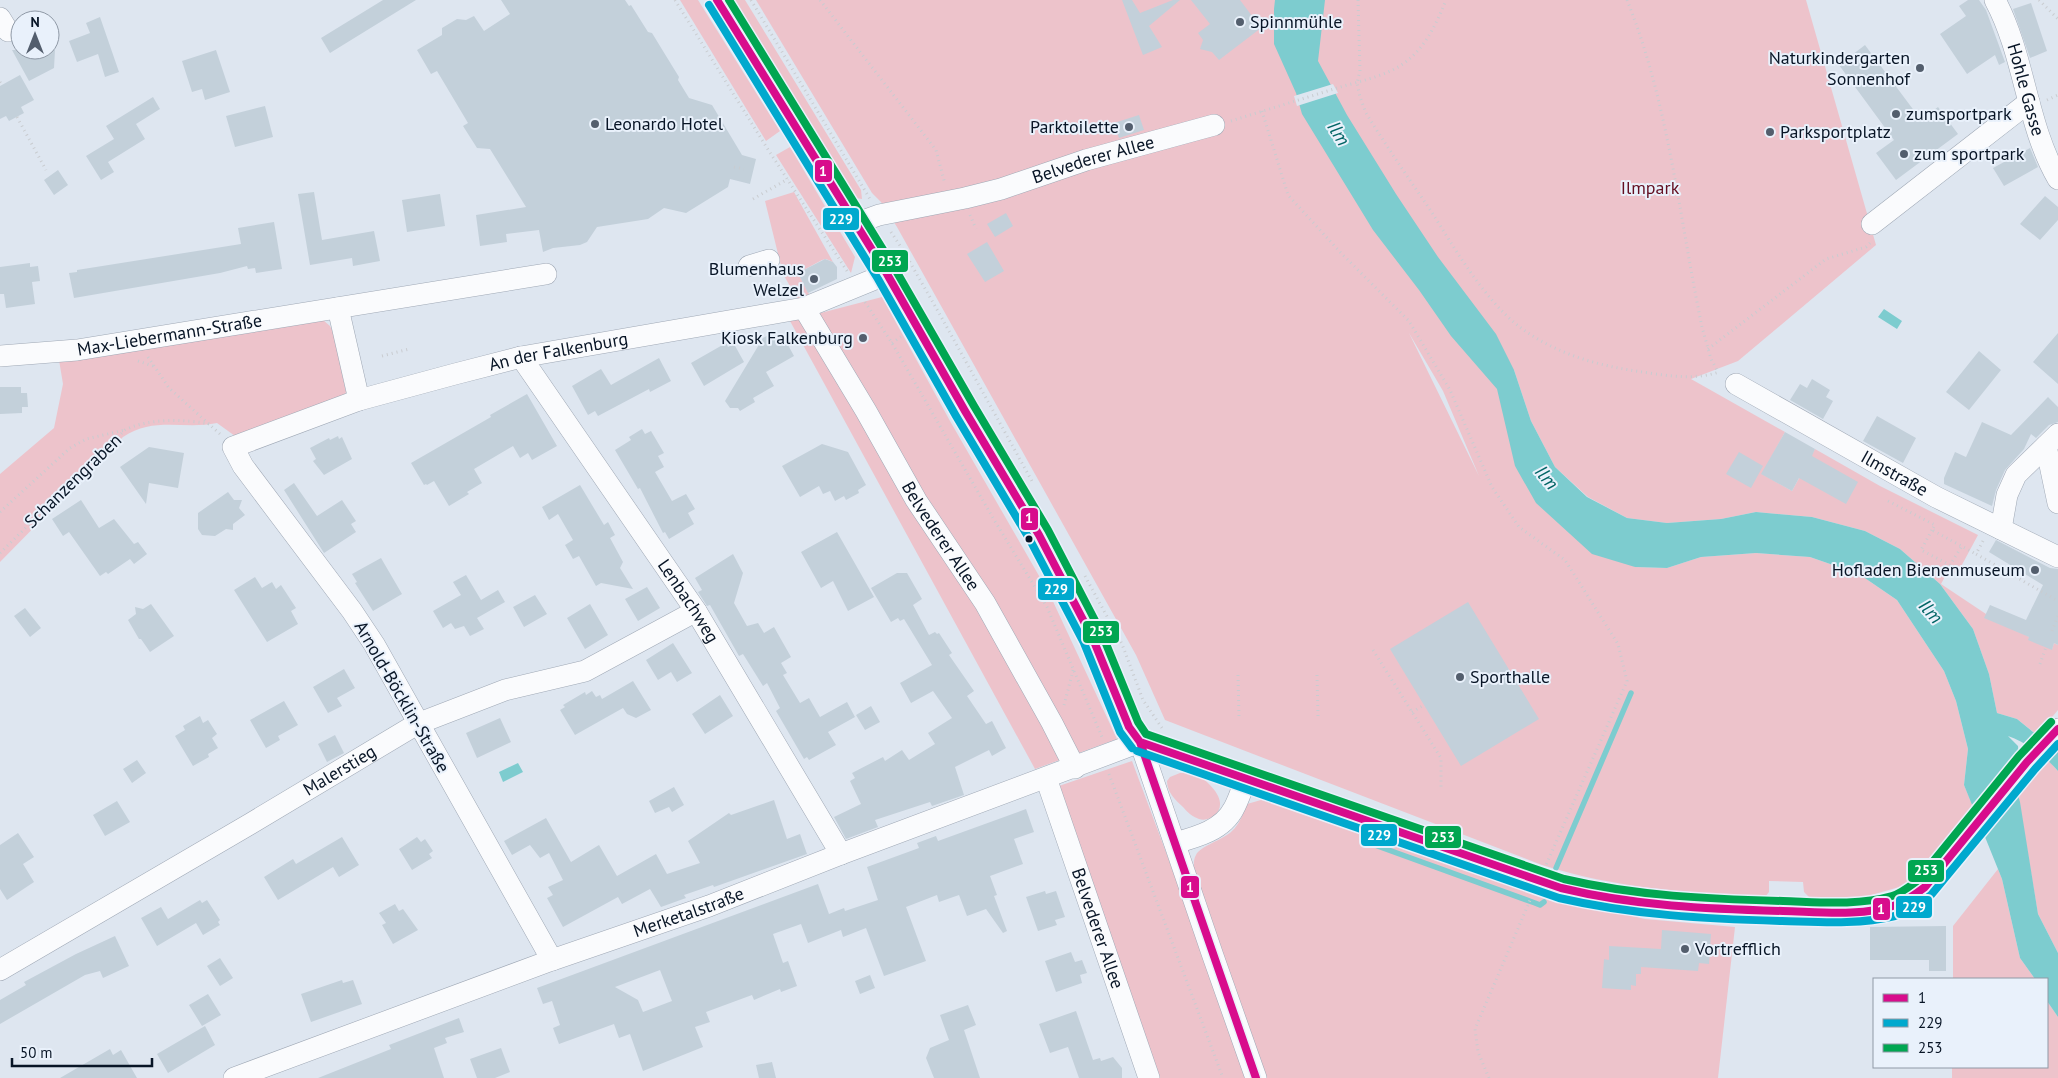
<svg xmlns="http://www.w3.org/2000/svg" width="2058" height="1078" font-family="'PT Sans',sans-serif">
<style>
.green{fill:#edc3cb;fill-rule:evenodd}
.water{fill:#7dcccf}
.pier{fill:#dee6f0}
.lines{fill:none;stroke-linecap:round;stroke-linejoin:round}
.stream{stroke:#7dcccf;stroke-width:5.5}
.building{fill:#c3d0da;fill-rule:evenodd}
.minor-casing{stroke:#9fa8b5;stroke-width:22}
.path{stroke:#c9ccd0;stroke-width:3;stroke-dasharray:1 4;stroke-linecap:butt}
.minor{stroke:#fafbfd;stroke-width:21}
.bus-1-casing{stroke:#e9f1fb;stroke-width:11}
.bus-2-casing{stroke:#e9f1fb;stroke-width:11}
.bus-3-casing{stroke:#e9f1fb;stroke-width:11}
.bus-1{stroke:#d80c8c;stroke-width:8}
.bus-2{stroke:#00a9ce;stroke-width:8}
.bus-3{stroke:#00a651;stroke-width:8}
.poi-dot{fill:#535e6d;stroke:#e9f1fb;stroke-width:2}
.bus-dot{fill:#081526;stroke:#e9f1fb;stroke-width:2}
.labels{text-anchor:middle;stroke-width:4;stroke-linejoin:round;paint-order:stroke}
.poi-label{font-size:18px;fill:#081526;stroke:#e9f1fb;text-anchor:start}
.street-label{font-size:18px;fill:#081526;stroke:#e9f1fb}
.park-label{font-size:18px;fill:#630e21;stroke:#e9f1fb}
.water-label{font-size:19px;font-style:italic;fill:#026565;stroke:#e9f1fb}
.line-badge{stroke:#e9f1fb;stroke-width:2}
.badge-label{font-size:14px;text-anchor:middle;font-weight:bold;fill:#fff}
</style>
<rect width="100%" height="100%" fill="#dee6f0"/>
<path class="green" d="M680,0H698L780,131L766,141Z
M726,0H745L861,190L862,199L849,197Z
M756,0H1806L1876,245L1738,361L1691,379L1785,432L1762,474L1792,491L1815,449L1880,486L1978,535L1957,574L1948,571L1941,584L1986,614L2052,649L2054,643L2058,645V710L2037,735L2017,719L1997,713L1989,674L1973,629L1940,584L1900,549L1865,531L1812,517L1756,512L1721,519L1667,523L1627,518L1588,497L1555,467L1531,421L1514,370L1515,466L1635,567L1667,568L1701,557L1756,553L1810,557L1859,574L1897,600L1944,671L1956,701L1968,749L1964,785L1974,809L1921,872L1903,886L1864,897H1809L1804,892L1803,882L1769,881V892L1765,897C1690,893 1614,888 1542,865L1165,720L1136,655L897,227L881,202L872,193ZM1409,333L1443,391L1479,476Z
M790,147L855,257L851,273L776,155Z
M794,192L833,262L826,259L822,260L798,273L809,294L798,300L783,274L765,201Z
M882,297L950,421L1050,595L1117,739L1035,769L790,321Z
M323,320L330,326L334,334L346,392L344,397L235,436L217,423C184,430 154,416 123,437L0,562V474L54,428L63,384L59,360Z
M2048,760L2058,771V953L2038,914L2018,795Z
M1132,761L1250,1078H1160L1056,787Z
M1180,773C1184,773 1188,772 1192,773C1202,775 1220,792 1220,803C1221,814 1209,822 1199,819C1193,817 1187,812 1183,807C1175,800 1167,792 1167,781L1170,777Z
M1261,800L1279,802L1366,832L1415,853L1533,893L1645,919L1735,927L1718,1078H1256L1194,871C1194,866 1193,860 1196,855C1200,846 1223,840 1232,831C1240,824 1243,813 1247,804Z
M1998,869L2002,879L2020,958L2035,979H1953V926Z
M2047,1001L2058,1017V1078H1952V1067H2047Z"/>
<path class="water" d="M1275,0H1325L1318,61L1347,115L1396,194L1438,257L1496,334L1514,370L1531,421L1555,467L1587,497L1627,518L1667,523L1721,519L1756,512L1812,517L1865,531L1900,549L1940,584L1973,629L1989,674L1997,713L2017,719L2058,752V771C2046,757 2026,742 2008,736L2018,746L2019,760L2015,785L2020,802L2038,914L2058,953V1017L2047,1001V979H2035L2020,958L2002,879L1964,785L1968,749L1956,701L1944,671L1897,600L1859,574L1810,557L1756,553L1701,557L1667,568L1635,567L1592,554L1536,503L1515,466L1497,389L1451,336L1419,290L1373,230L1302,114L1296,93L1274,44V9Z
M1884,309L1902,321L1897,329L1878,317Z
M518,763L523,772L503,782L499,772Z"/>
<path class="pier" d="M1333,84L1338,93L1297,106L1294,96Z
M2021,748L2022,760L1973,813L1971,806Z"/>
<g class="lines">
<path class="stream" d="M1372,844L1535,903L1540,905L1544,902
M1556,868L1631,693"/>
</g>
<path class="building" d="M383,0H416L330,53L321,38Z
M501,0H625L629,6L631,5L648,32L652,33L663,51L679,77L678,80L689,98L712,105L742,155L756,159L750,184L730,179L728,187L686,213L664,208L648,219L597,227L587,242L580,245L553,248L543,252L539,230L506,234L507,242L480,246L476,215L526,207L490,149L477,148L463,126L468,123L437,71L431,74L417,50L442,35V28L457,19L466,20L474,16L484,31L510,14Z
M1122,0H1132L1140,13L1173,0H1180L1149,26L1162,47L1143,55Z
M1191,0H1240L1261,28L1219,60L1212,52L1200,49L1203,40L1198,33L1210,24Z
M1968,0H1979L1986,10L2005,62L1999,65L1995,55L1967,74L1940,34L1966,16L1959,6Z
M2031,3L2047,51L2030,58L2013,9Z
M100,17L119,72L105,77L98,54L77,62L69,41L90,33L86,23Z
M1865,45L1921,120L1938,107L1958,134L1896,180L1876,153L1894,140L1839,65Z
M12,50H55L54,68L29,81Z
M216,50L230,92L205,100L202,89L192,92L182,61Z
M20,75L34,100L21,107L24,113L9,121L6,116L0,119V86Z
M153,97L160,109L136,124L145,139L108,162L114,172L101,180L86,156L114,139L106,126Z
M265,106L273,137L235,147L226,116Z
M1139,115L1144,130L1119,138L1114,123Z
M2030,148L2038,167L2004,186L1993,168Z
M58,170L68,185L54,195L44,180Z
M314,192L322,240L374,231L380,261L353,266L352,258L310,265L298,194Z
M440,194L445,226L407,232L402,200Z
M2045,196L2058,207V220L2040,240L2020,224Z
M1006,213L1013,226L995,237L987,224Z
M274,222L282,269L256,273L255,268L248,269L247,266L220,273L74,298L69,273L77,272V270L241,244L238,228Z
M987,242L1004,271L985,282L967,254Z
M825,259L833,262L837,267V279L808,293L798,273Z
M30,263V267L38,266L40,281L32,282L35,304L6,308L4,294H0V267Z
M774,332L777,337L782,334L794,356L766,372L774,386L753,398L755,402L740,411L738,408H730L725,401L763,338Z
M2058,333V384L2033,362Z
M726,343L728,347L734,344L744,362L704,386L691,363Z
M1979,351L2001,370L1969,410L1946,392Z
M659,358L671,381L650,392L649,389L598,416L595,411L588,415L572,386L601,369L611,385Z
M1812,379L1830,390L1826,397L1833,401L1823,419L1790,400L1800,384L1807,388Z
M0,387H21V393H27L28,407H22V413L0,414Z
M527,394L557,446L532,460L528,453L520,458L513,446L474,469L482,483L467,492L469,494L449,506L434,481L427,485L426,484L424,485L411,463L491,417L490,415Z
M2048,397L2058,407V422L2049,425L2036,438L2031,434L2024,449L2005,470L1996,490L1992,506L1944,484V478L1955,452L1966,457L1982,422L2011,435Z
M1877,416L1916,438L1903,463L1863,441Z
M642,429L645,434L651,431L664,453L658,456L664,467L655,472L672,501L686,494L695,509L688,513L694,524L669,539L665,532L663,533L640,488L638,489L615,450L631,440L629,437Z
M1785,432L1815,449L1812,456L1858,482L1846,504L1799,478L1792,491L1761,474Z
M338,436L339,439L342,437L352,459L324,475L313,461L316,459L310,448L329,438L330,440Z
M822,444L848,452L866,485L858,490L859,493L846,500L844,496L835,501L830,491L823,494L819,486L800,497L782,466Z
M149,447L184,453L178,488L149,483L146,504L120,467Z
M1739,452L1763,466L1751,488L1726,474Z
M294,483L317,516L342,500L356,521L351,524L356,532L324,553L284,490Z
M580,485L604,525L608,522L615,535L610,538L623,562L620,568L633,589L601,583L596,586L579,556L573,559L565,545L573,540L558,514L549,520L542,507Z
M228,492L234,500H242L239,508L245,515L233,524V530L226,529L215,536L202,535L198,529V513Z
M81,500L99,528L114,519L134,544L138,542L147,554L134,564L130,559L108,574L106,572L100,576L69,532L63,536L52,519Z
M837,532L874,597L848,611L833,581L821,588L801,552Z
M1996,540L2050,568L2058,569V645L2054,643L2052,650L2028,640L2029,637L1984,618L1990,605L2026,620L2043,585L1989,552Z
M733,554L743,573L734,603L747,626L758,623L764,633L774,627L791,657L781,663L787,673L783,675L800,703L809,698L820,717L847,702L855,717L828,732L836,745L809,760L807,757L804,759L776,711L780,708L767,683L763,686L743,654L739,656L710,605L707,606L698,592L702,590L695,578Z
M381,558L402,594L373,611L355,583L357,582L352,574Z
M897,573H907L922,599L913,605L929,635L935,632L937,634L939,633L952,653L949,655L974,691L967,696L986,724L992,721L1006,748L992,756L989,750L955,767L964,795L932,806L930,802L875,820L878,827L846,839L834,817L861,804L850,781L855,778L852,773L883,757L885,761L902,750L909,760L935,744L928,733L952,718L933,691L911,703L900,683L932,665L904,619L900,621L898,618L891,622L871,588Z
M466,575L481,600L498,590L505,602L477,618L484,629L470,636L464,626L455,629L451,623L443,628L433,611L461,595L453,582Z
M255,577L262,588L272,582L276,589L281,585L296,608L291,611L298,624L267,642L234,590Z
M647,587L660,608L638,621L625,599Z
M535,595L547,614L524,627L513,607Z
M1468,602L1539,719L1461,766L1390,649Z
M151,604L174,636L150,652L141,639H139L128,620L136,614L135,607L143,609Z
M590,604L608,635L585,649L567,618Z
M25,608L41,628L30,637L14,616Z
M673,643L692,673L677,682L671,672L658,680L646,660Z
M344,669L355,688L337,698L342,706L328,713L313,687Z
M633,681L651,710L636,718L627,714L623,708L575,735L560,710L565,707L563,705L585,692L586,695L592,691L596,697L600,695L602,699Z
M720,695L733,716L705,734L692,714Z
M284,701L298,725L278,736L280,740L266,748L250,720Z
M871,706L880,722L865,730L856,715Z
M200,716L203,723L208,720L217,734L212,738L218,748L208,754L209,757L193,766L175,736L185,730L183,726Z
M500,718L511,742L477,758L466,733Z
M335,735L344,753L327,762L318,744Z
M137,760L146,773L132,783L123,769Z
M674,787L684,805L672,812L669,807L655,813L649,801Z
M774,800L787,839L800,834L807,854L714,887L713,885L684,895L686,898L661,907L650,889L622,904L618,897L563,927L547,898L553,895L548,887L563,880L549,853L540,858L530,845L512,855L504,841L546,818L571,862L599,845L617,876L656,854L667,874L700,863L688,841L729,813L731,815Z
M117,801L130,822L105,836L93,815Z
M1026,809L1034,832L1014,839L1023,864L990,876L997,895L994,896L1007,931L1003,933L986,909L967,916L959,895L939,902L937,895L906,907L926,961L884,976L866,928L843,937L841,930L808,943L801,924L773,934L783,963L788,961L797,986L781,992L780,989L754,1000L752,995L706,1012L710,1022L695,1027L703,1047L643,1071L630,1034L619,1038L614,1024L559,1044L553,1028L560,1025L552,1001L543,1004L537,988L818,884L829,914L844,908L845,911L878,900L867,867L919,848L917,843L936,836L938,841ZM660,970L672,1001L643,1012L638,1000L615,987Z
M18,833L34,857L23,864L34,882L7,900L0,889V845Z
M342,837L359,865L339,877L333,867L278,900L264,877L293,859L296,864Z
M417,837L421,842L425,839L433,851L429,854L432,858L412,870L399,849Z
M1045,891L1046,894L1056,891L1065,917L1055,920L1057,925L1038,931L1026,897Z
M200,900L202,903L207,900L220,920L218,922L220,925L203,935L196,923L157,946L141,918L161,907L168,919Z
M395,904L399,911L403,909L418,930L393,944L382,925L386,923L379,913Z
M1946,926V971H1929V960H1870V927Z
M1662,930L1711,934L1709,964L1699,963L1698,971L1641,967V974H1636V986L1631,985V990L1602,988L1604,959L1609,960V946L1661,949Z
M115,936L129,966L103,978L100,971L85,975L0,1024V1000L26,985L24,982L76,954Z
M1071,952L1075,962L1082,960L1087,973L1080,975L1082,983L1056,992L1045,961Z
M220,958L233,978L220,986L207,966Z
M870,975L875,988L860,994L855,981Z
M342,980L343,983L353,980L362,1004L311,1022L301,994Z
M208,994L221,1015L202,1026L189,1005Z
M968,1005L976,1025L964,1030L980,1078H934L926,1058L930,1048L949,1040L940,1015Z
M1076,1011L1093,1060L1100,1058L1101,1061L1113,1057L1122,1068V1078H1079L1068,1047L1050,1053L1039,1024Z
M459,1018L464,1032L445,1038L447,1043L434,1048L444,1078H318L391,1049L389,1045Z
M205,1026L215,1045L168,1073L157,1054Z
M501,1048L510,1072L495,1078H477L470,1059Z
M110,1049L113,1055L121,1050L137,1078H60Z
M772,1062L776,1078H759L756,1065Z"/>
<g class="lines">
<g class="minor-casing">
<g id="minor">
<path d="M717,0L887,274L965,411L1039,535L1093,639L1129,727L1140,742L1213,956L1256,1078"/>
<path id="s1" d="M1995,0C2025,56 2026,124 2058,179"/>
<path d="M0,18L8,31"/>
<path id="s2" d="M857,223L879,215L965,198L1001,189L1086,160L1214,125"/>
<path d="M1872,224L2029,102"/>
<path d="M749,266L769,260"/>
<path d="M338,308L359,400"/>
<path id="s3" d="M804,308L866,411L916,500L985,603L1052,723L1075,768"/>
<path id="s4" d="M0,356L77,350L546,274"/>
<path id="s5" d="M521,357L696,611L841,854"/>
<path id="s6" d="M1736,384L1936,497L2058,557"/>
<path d="M2046,446L2058,503"/>
<path d="M2001,529L2007,495L2016,475L2058,434"/>
<path d="M1140,742L1531,879C1611,907 1699,910 1783,911C1819,912 1857,915 1893,906C1905,903 1915,895 1925,887L2027,762L2058,729"/>
<path id="s7" d="M1046,778L1149,1078"/>
<path d="M1175,843C1197,837 1223,830 1234,808C1239,799 1242,788 1246,779"/>
<path id="s8" d="M552,960L374,644L352,611L243,466L233,447L359,400L455,374L521,357L804,308L887,274"/>
<path id="s9" d="M0,970L250,824L417,724L505,690L585,671L696,611"/>
<path id="s10" d="M234,1078L552,960L709,906L841,854L1140,742"/>
</g>
</g>
<path class="path" d="M675,0L767,148L847,271
M751,0L870,199
M820,0L936,150L945,184
M1358,0L1360,71L1357,83L1360,97L1366,113C1387,147 1409,179 1431,211C1455,249 1485,301 1521,328C1555,353 1595,365 1636,371C1662,375 1693,381 1719,372
M1627,0C1669,104 1679,217 1702,327L1711,359L1718,372
M2039,0L2058,19
M0,82L2,85
M2047,100L2058,95
M1262,111L1288,195L1341,253L1409,321L1450,390L1492,487L1519,527L1565,560L1618,644L1627,681L1546,865
M17,117L46,170
M1231,121C1266,110 1302,99 1337,88C1360,81 1388,76 1407,61C1427,45 1437,22 1446,0
M734,167L744,169
M753,199L788,179
M970,215L976,229
M891,232L903,250L939,313L1033,483
M865,302L892,343L993,518L1047,607L1102,737
M892,343L902,336
M1708,349L1826,259L1866,247L1870,243
M382,356L409,349
M148,357L169,388L220,434
M138,361L153,366
M1888,501L1935,525L1932,530L1976,554
M0,512L70,448L86,439L125,430
M1932,530L1921,550L1950,565L1962,546
M1983,541L1976,554L2058,601
M0,553L125,430C149,418 184,419 210,424
M1085,576L1122,644L1143,700L1162,728
M2052,631L2058,616
M1373,650L1441,758V788
M2040,664L2046,647
M1238,675L1239,716
M1317,675L1318,716
M1064,705L1074,667
M1412,712L1424,705
M1109,774L1223,1078
M1489,1078L1478,1052L1475,1029L1531,898"/>
<use href="#minor" class="minor"/>
<g class="bus-1-casing">
<path id="bus-1" d="M717,0L887,274L965,411L1039,535L1093,639L1129,727L1140,742L1256,1078
M1140,742L1561,888C1635,906 1708,909 1783,911C1820,912 1861,917 1896,905C1907,901 1916,894 1925,887L2027,762L2058,729"/>
</g>
<g class="bus-2-casing">
<path id="bus-2" d="M709,5L878,279L956,416L1030,540L1084,643L1120,732L1132,748
M1137,751L1559,898C1633,915 1706,919 1782,921C1820,922 1858,925 1895,916C1909,912 1920,903 1931,895L2035,769L2058,744"/>
</g>
<g class="bus-3-casing">
<path id="bus-3" d="M729,0L895,269L974,406L1048,530L1102,634L1138,722L1146,734L1564,879C1636,896 1709,899 1783,901C1818,902 1857,906 1892,896C1902,893 1910,886 1918,880L2019,756L2051,722"/>
</g>
<use href="#bus-1" class="bus-1"/>
<use href="#bus-2" class="bus-2"/>
<use href="#bus-3" class="bus-3"/>
</g>
<g class="poi-dot">
<circle cx="1240" cy="22" r="5"/>
<circle cx="1920" cy="68" r="5"/>
<circle cx="1896" cy="114" r="5"/>
<circle cx="595" cy="124" r="5"/>
<circle cx="1129" cy="127" r="5"/>
<circle cx="1770" cy="132" r="5"/>
<circle cx="1904" cy="154" r="5"/>
<circle cx="814" cy="279" r="5"/>
<circle cx="863" cy="338" r="5"/>
<circle cx="2035" cy="570" r="5"/>
<circle cx="1460" cy="677" r="5"/>
<circle cx="1685" cy="949" r="5"/>
</g>
<circle class="bus-dot" cx="1029" cy="539" r="4.5"/>
<g class="labels">
<g class="poi-label">
<text x="1250" y="28">Spinnmühle</text>
<text x="1910" y="64" text-anchor="end">Naturkindergarten<tspan x="1910" dy="21">Sonnenhof</tspan></text>
<text x="1906" y="120">zumsportpark</text>
<text x="605" y="130">Leonardo Hotel</text>
<text x="1119" y="133" text-anchor="end">Parktoilette</text>
<text x="1780" y="138">Parksportplatz</text>
<text x="1914" y="160">zum sportpark</text>
<text x="804" y="275" text-anchor="end">Blumenhaus<tspan x="804" dy="21">Welzel</tspan></text>
<text x="853" y="344" text-anchor="end">Kiosk Falkenburg</text>
<text x="2025" y="576" text-anchor="end">Hofladen Bienenmuseum</text>
<text x="1470" y="683">Sporthalle</text>
<text x="1695" y="955">Vortrefflich</text>
</g>
<g class="street-label">
<text dy="6" stroke="none"><textPath href="#s1" startOffset="95">Hohle Gasse</textPath></text>
<text dy="6" stroke="none"><textPath href="#s2" startOffset="245">Belvederer Allee</textPath></text>
<text dy="6" stroke="none"><textPath href="#s4" startOffset="171">Max-Liebermann-Straße</textPath></text>
<text dy="6" stroke="none"><textPath href="#s8" startOffset="945">An der Falkenburg</textPath></text>
<text dy="6" stroke="none"><textPath href="#s6" startOffset="182">Ilmstraße</textPath></text>
<text transform="translate(73 481) rotate(-44)" y="6">Schanzengraben</text>
<text dy="6" stroke="none"><textPath href="#s3" startOffset="266">Belvederer Allee</textPath></text>
<text dy="6" stroke="none"><textPath href="#s5" startOffset="296">Lenbachweg</textPath></text>
<text transform="translate(402 697) rotate(60)" y="6">Arnold-Böcklin-Straße</text>
<text dy="6" stroke="none"><textPath href="#s9" startOffset="394">Malerstieg</textPath></text>
<text dy="6" stroke="none"><textPath href="#s10" startOffset="484">Merketalstraße</textPath></text>
<text dy="6" stroke="none"><textPath href="#s7" startOffset="159">Belvederer Allee</textPath></text>
</g>
<g class="park-label">
<text x="1650" y="194">Ilmpark</text>
</g>
<g class="water-label">
<text transform="translate(1339 133) rotate(58)" y="7">Ilm</text>
<text transform="translate(1547 477) rotate(50)" y="7">Ilm</text>
<text transform="translate(1931 611) rotate(48)" y="7">Ilm</text>
</g>
</g>
<g class="line-badge">
<rect x="814" y="159" width="19" height="24" rx="5" fill="#d80c8c"/>
<rect x="822" y="207" width="38" height="24" rx="5" fill="#00a9ce"/>
<rect x="871" y="249" width="38" height="24" rx="5" fill="#00a651"/>
<rect x="1020" y="507" width="19" height="24" rx="5" fill="#d80c8c"/>
<rect x="1037" y="577" width="38" height="24" rx="5" fill="#00a9ce"/>
<rect x="1082" y="620" width="38" height="24" rx="5" fill="#00a651"/>
<rect x="1360" y="823" width="38" height="24" rx="5" fill="#00a9ce"/>
<rect x="1424" y="825" width="38" height="24" rx="5" fill="#00a651"/>
<rect x="1907" y="859" width="38" height="24" rx="5" fill="#00a651"/>
<rect x="1180" y="875" width="20" height="24" rx="5" fill="#d80c8c"/>
<rect x="1895" y="895" width="38" height="24" rx="5" fill="#00a9ce"/>
<rect x="1872" y="897" width="19" height="24" rx="5" fill="#d80c8c"/>
</g>
<g class="badge-label">
<text x="823" y="176">1</text>
<text x="841" y="224">229</text>
<text x="890" y="266">253</text>
<text x="1029" y="523">1</text>
<text x="1056" y="594">229</text>
<text x="1101" y="636">253</text>
<text x="1379" y="840">229</text>
<text x="1443" y="842">253</text>
<text x="1926" y="875">253</text>
<text x="1190" y="892">1</text>
<text x="1914" y="912">229</text>
<text x="1881" y="914">1</text>
</g>
<rect x="1873" y="978" width="175" height="90" fill="#e9f1fb" stroke="#8f99a6"/>
<rect x="1883" y="994" width="25" height="8" fill="#d80c8c" stroke="#8f99a6"/>
<text x="1918" y="1003" font-size="15" fill="#081526">1</text>
<rect x="1883" y="1019" width="25" height="8" fill="#00a9ce" stroke="#8f99a6"/>
<text x="1918" y="1028" font-size="15" fill="#081526">229</text>
<rect x="1883" y="1044" width="25" height="8" fill="#00a651" stroke="#8f99a6"/>
<text x="1918" y="1053" font-size="15" fill="#081526">253</text>
<g transform="translate(35 35)"><circle r="24" fill="#e9f1fb" stroke="#8f99a6"/>
<path d="M0-4L9 19L0 12L-9 19Z" fill="#535e6d"/>
<text y="-8" font-size="14" font-weight="bold" text-anchor="middle" fill="#081526">N</text>
</g>
<path d="M12 1058v8h140v-8" fill="none" stroke="#081526" stroke-width="2.5"/>
<text x="20" y="1058" font-size="15" fill="#081526" stroke="#e9f1fb" stroke-width="4" paint-order="stroke">50 m</text>
</svg>
